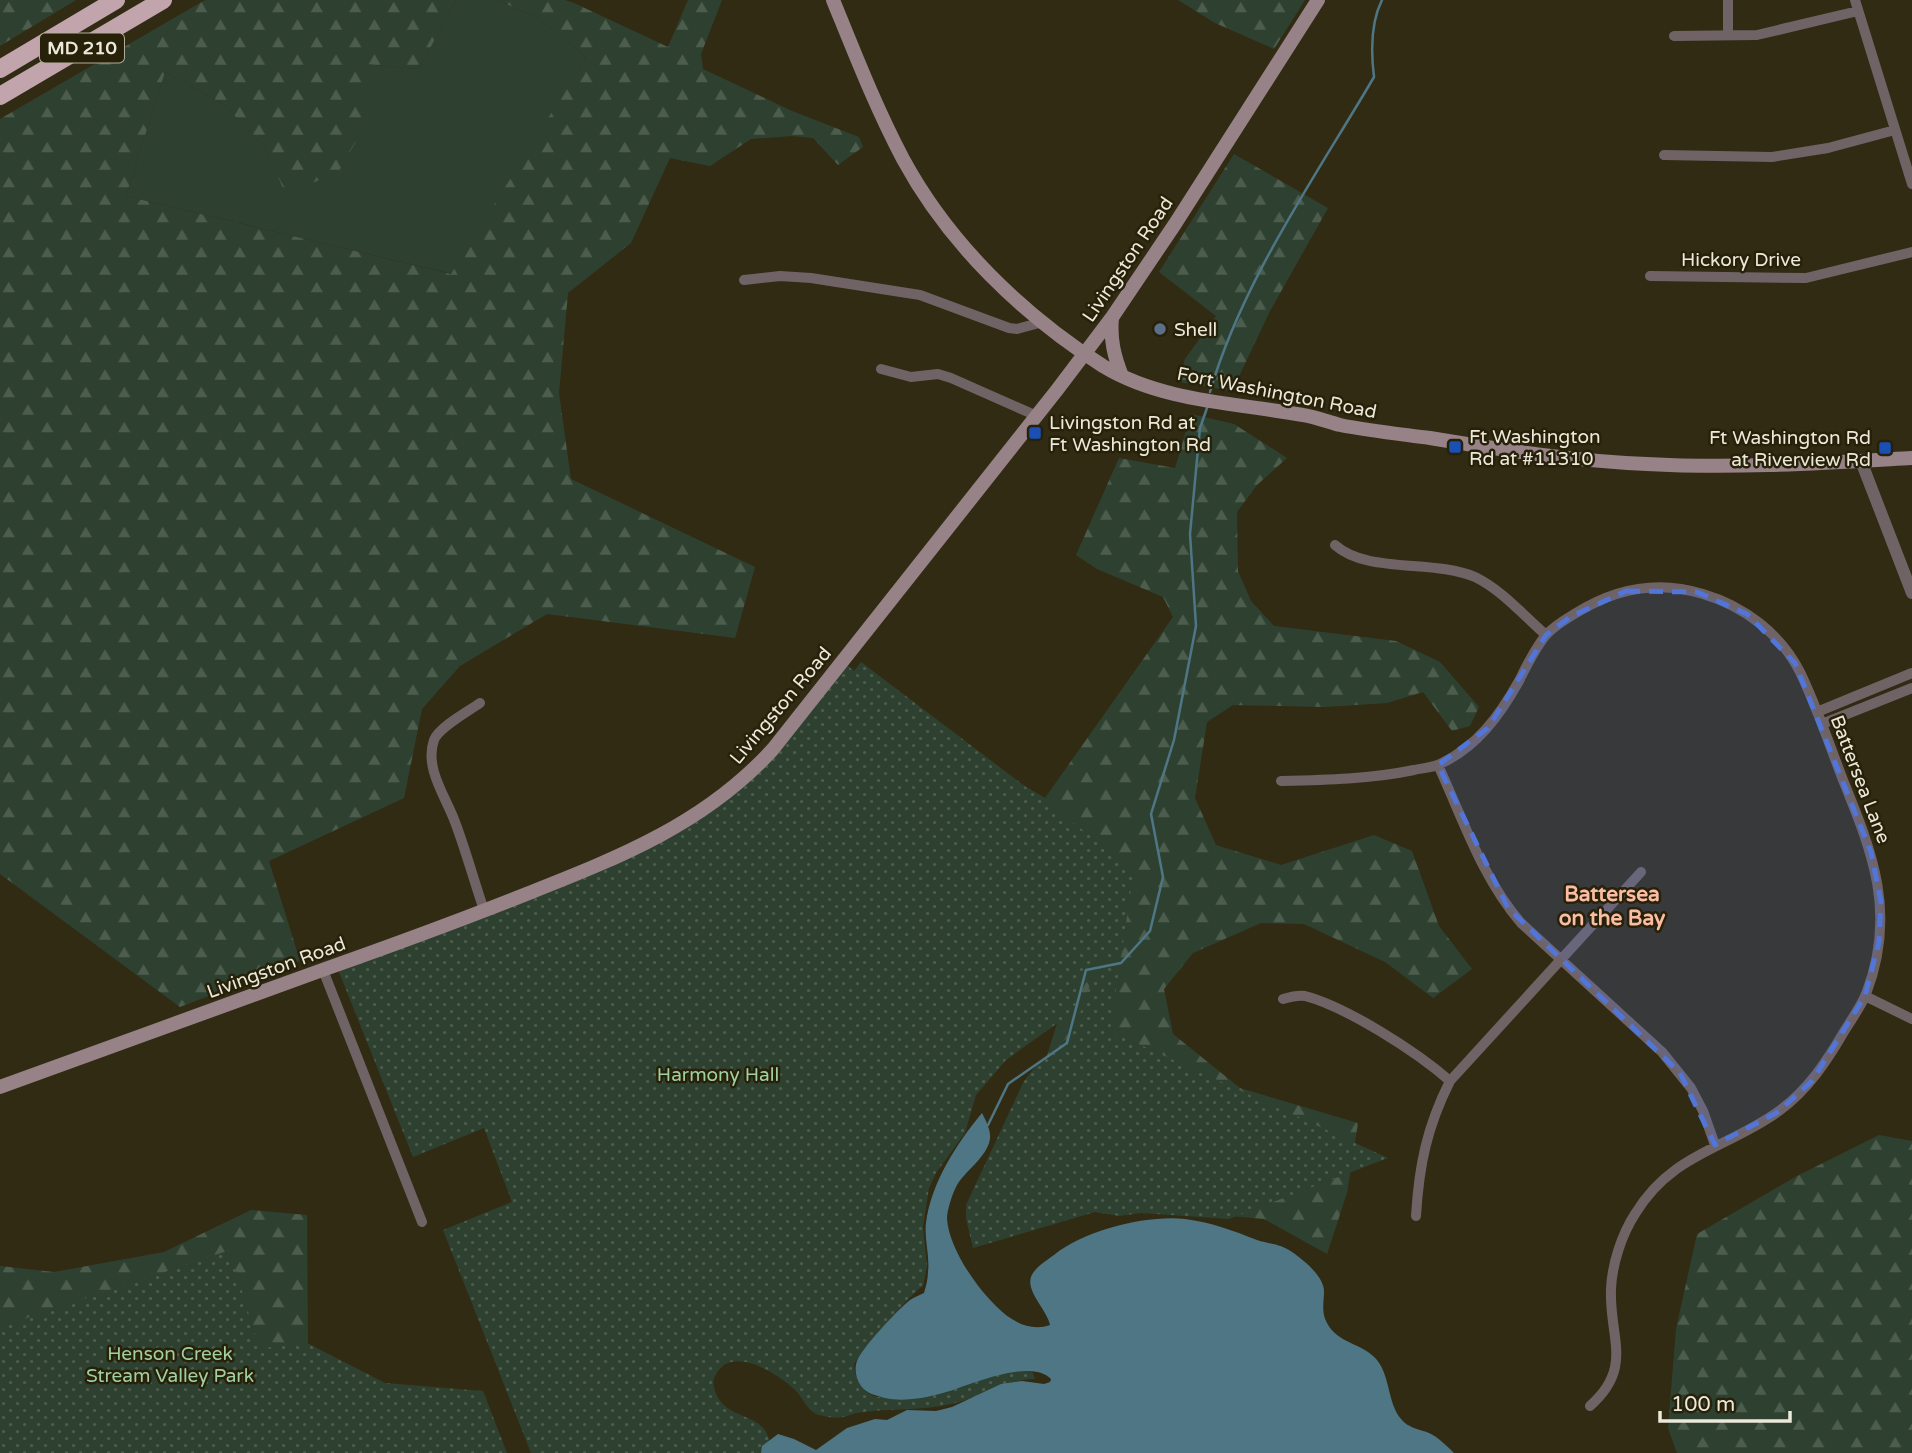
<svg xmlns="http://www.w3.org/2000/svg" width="1912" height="1453" font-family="'Varela Round',sans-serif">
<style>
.green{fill:#2e4130}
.forest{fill:url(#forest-firs)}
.park{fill:url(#park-dots)}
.water{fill:#4f7685}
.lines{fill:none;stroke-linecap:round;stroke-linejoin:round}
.stream{stroke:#4f7685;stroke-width:2.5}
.minor{stroke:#706366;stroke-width:10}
.tertiary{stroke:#706366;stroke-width:12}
.secondary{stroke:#978287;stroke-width:14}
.trunk{stroke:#c2a4ac;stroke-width:18}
.marked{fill:#5175d8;fill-opacity:0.2;stroke:#5175d8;stroke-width:5;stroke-dasharray:14 9;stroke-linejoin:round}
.service-dot{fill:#5c6f8a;stroke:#272109;stroke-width:2.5}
.transit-dot{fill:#1a4fb4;stroke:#272109;stroke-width:2.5}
.labels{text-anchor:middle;stroke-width:5;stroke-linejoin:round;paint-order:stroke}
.shield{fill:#272109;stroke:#b1ad9b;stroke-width:2}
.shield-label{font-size:18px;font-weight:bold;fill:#ece9da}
.street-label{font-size:19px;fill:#ece9da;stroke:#272109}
.poi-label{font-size:19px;fill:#ece9da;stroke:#272109;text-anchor:start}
.park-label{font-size:19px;fill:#9fcfa3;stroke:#272109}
.neighbourhood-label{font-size:21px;font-weight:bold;fill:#fabca3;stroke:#272109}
</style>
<defs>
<pattern id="forest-firs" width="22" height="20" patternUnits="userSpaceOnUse" patternTransform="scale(1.75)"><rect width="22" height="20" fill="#2e4130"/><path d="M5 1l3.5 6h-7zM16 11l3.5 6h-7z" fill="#4c5c4d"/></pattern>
<pattern id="park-dots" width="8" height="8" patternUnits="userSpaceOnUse" patternTransform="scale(1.75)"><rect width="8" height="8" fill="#2e4130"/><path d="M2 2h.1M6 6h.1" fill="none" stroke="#4c5c4d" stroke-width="1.8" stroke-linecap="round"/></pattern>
</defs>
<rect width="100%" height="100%" fill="#312b13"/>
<path class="green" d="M456,0H497L540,19L586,57L452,274L126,196L165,72L223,104L265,147L287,195L364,64L419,69Z"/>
<path class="forest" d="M0,0H76L0,46Z
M205,0H456L419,69L364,64L366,124L339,171L286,195L265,147L223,104L165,72L126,196L451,274L586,57L540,19L497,0H565L574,3L668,47L688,0H722L701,54L703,69L792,111L859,137L863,147L838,165L813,138L792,136L751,139L710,166L670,158L631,243L568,293L559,393L571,479L755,567L735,638L547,614L460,666L422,709L404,798L269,861L300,961L180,1007L0,874V119Z
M1178,0H1305L1274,49L1215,23Z
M1234,154L1328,208L1270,311L1232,391L1179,382L1185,359L1216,316L1159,272Z
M1191,414L1234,424L1287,458L1257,485L1237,512L1238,571L1251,601L1274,626L1396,641L1440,662L1479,707L1470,726L1452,731L1423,692L1387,703L1325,707L1233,705L1207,722L1195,798L1216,845L1281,865L1374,835L1412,851L1439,926L1472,969L1433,998L1385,962L1304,924L1261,923L1193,953L1164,989L1173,1034L1240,1088L1358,1123L1347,1193L1327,1254L1264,1219L1155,1209L1032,1104L1059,1017L989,765L1045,798L1173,617L1163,597L1097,569L1076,555L1119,458L1175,468Z
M1879,1135L1912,1141V1453H1677L1668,1428L1676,1329L1697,1234L1797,1176Z
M251,1210L307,1215L308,1350L0,1453V1266L54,1272L164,1252Z"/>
<path class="park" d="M861,662L1134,869L1121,957L1099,958L1084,968L1081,973L1079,996L1073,1012L1006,1060L976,1095L965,1133L936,1173L929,1188L923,1227L927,1266L923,1286C912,1292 857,1355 854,1365C855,1380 863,1394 878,1397L1031,1368L1035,1379C1004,1380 987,1394 959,1402C929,1411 894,1408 864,1412C848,1413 846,1420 828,1417C824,1416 817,1415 813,1412C806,1407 802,1397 796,1391C780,1375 731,1342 715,1376C712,1381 714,1386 715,1391C726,1425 773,1408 770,1453H531L443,1230L512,1202L484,1128L413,1157L337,967L497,907L708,810L846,664L854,671Z
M1120,963L1110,1031L1388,1158L1229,1219L1141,1213L1119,1216L1095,1212L973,1248L966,1219V1205L1024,1081L1035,1067L1074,1031L1094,973L1105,967Z
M230,1250L259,1349L305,1342L385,1383L483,1391L507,1453H0V1327Z"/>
<path class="water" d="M982,1113C986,1121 991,1130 990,1139C987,1158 964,1171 956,1187C952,1195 947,1210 947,1219C949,1248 976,1287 997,1307C1011,1321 1030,1332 1050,1325C1047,1310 1026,1292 1031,1277C1035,1267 1046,1261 1054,1255C1085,1230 1146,1215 1185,1219C1210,1222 1234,1231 1257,1240C1269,1244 1281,1244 1292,1252C1304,1260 1324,1277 1324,1291C1324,1303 1321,1312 1327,1323C1338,1344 1363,1343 1377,1360C1390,1376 1388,1404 1401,1419C1408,1428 1419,1429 1429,1433C1438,1437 1447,1446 1454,1453H761L762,1446L778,1434L794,1439L816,1450L847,1428L875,1419L887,1420L907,1410L936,1411L952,1407L1001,1384L1022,1381L1044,1384L1050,1382L1051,1379C1030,1357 968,1386 943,1393C925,1398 903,1402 885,1398C875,1395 867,1394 861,1386C856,1379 854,1369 857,1361C860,1350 899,1308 910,1300C914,1297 920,1295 924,1293C926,1286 928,1279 928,1272C930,1256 924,1239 926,1223C931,1183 957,1143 982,1113Z"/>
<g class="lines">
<path class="stream" d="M1210,392C1242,281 1316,176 1374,77C1371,53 1371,22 1382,0
M988,1125L1008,1084L1067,1043L1086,970L1121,963L1150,931L1163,877L1151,814L1174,740L1196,626L1190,534L1200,428L1207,408"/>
<path class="minor" d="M1855,0L1912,184
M1728,35V0
M1674,36L1757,35L1858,11
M1664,155L1772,157L1828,148L1895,130
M1650,276L1806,278L1912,252
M744,280L780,276L811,278L920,295L1009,328L1017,329L1043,322
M881,369L911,377L938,374L951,378L1037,416
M1335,545C1367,574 1434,559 1475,577C1502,590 1524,616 1546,635
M480,703C469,711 439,727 434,740C424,768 446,797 455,822C466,851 474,881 484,910
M1817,712L1912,673
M1822,724L1912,688
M1438,765C1463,819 1482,878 1521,923L1662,1052L1691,1088L1703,1111L1715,1145
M1281,781C1326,780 1371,779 1414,770C1422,768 1432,768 1440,764C1477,747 1500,715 1519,681C1527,665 1535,648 1546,635C1554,626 1566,619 1576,613C1616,588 1658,580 1703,594C1744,606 1781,634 1800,672C1817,707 1829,744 1843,780C1873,854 1897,914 1866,994C1861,1006 1852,1019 1845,1030C1827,1061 1808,1090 1779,1111C1726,1149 1672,1153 1635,1214C1622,1234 1612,1264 1611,1289C1609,1338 1634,1367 1590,1406
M323,970L422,1222
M1865,996L1912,1019
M1283,999C1290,997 1297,995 1305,996C1347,1007 1417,1052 1450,1081
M1416,1216C1419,1165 1427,1127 1450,1081L1641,872"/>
<path class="tertiary" d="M1861,461L1912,593"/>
<path class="secondary" d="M833,0C855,54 876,108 903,159C949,244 1022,314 1103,366C1162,402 1237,403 1303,415C1316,417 1328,422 1340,425C1370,431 1400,434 1430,438C1502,450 1574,461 1647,464C1736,469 1824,463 1912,458
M1112,318C1110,339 1114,356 1122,376
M0,1087C109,1048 216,1008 325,969C393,945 461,920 529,893C620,857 706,823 773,749L1057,390L1113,316L1175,224L1318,0"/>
<path class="trunk" d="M0,69L116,0
M0,96L163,0"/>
</g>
<path class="marked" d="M1626,591L1697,592L1747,614L1795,663L1871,852L1881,902L1879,942L1865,996L1812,1081L1778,1112L1715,1145L1680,1073L1508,908L1438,765L1488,728L1546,635L1570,617Z"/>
<circle class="service-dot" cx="1160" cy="329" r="7"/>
<g class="transit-dot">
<rect x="1028" y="426" width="14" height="14" rx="3.5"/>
<rect x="1448" y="440" width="14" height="14" rx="3.5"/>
<rect x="1878" y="441" width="14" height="14" rx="3.5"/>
</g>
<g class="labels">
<rect class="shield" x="40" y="33.5" width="84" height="29" rx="5"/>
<g class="shield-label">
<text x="82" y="54">MD 210</text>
</g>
<g class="street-label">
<text transform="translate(1127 259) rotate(-56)" y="7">Livingston Road</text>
<text x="1741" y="266">Hickory Drive</text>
<text transform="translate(1277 392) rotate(11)" y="7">Fort Washington Road</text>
<text transform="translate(780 705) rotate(-50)" y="7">Livingston Road</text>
<text transform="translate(1861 779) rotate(69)" y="7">Battersea Lane</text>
<text transform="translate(276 967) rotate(-20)" y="7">Livingston Road</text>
</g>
<g class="poi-label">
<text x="1174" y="336">Shell</text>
<text x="1049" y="429">Livingston Rd at<tspan x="1049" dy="22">Ft Washington Rd</tspan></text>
<text x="1469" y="443">Ft Washington<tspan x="1469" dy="22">Rd at #11310</tspan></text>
<text x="1871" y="444" text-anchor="end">Ft Washington Rd<tspan x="1871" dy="22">at Riverview Rd</tspan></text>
</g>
<g class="park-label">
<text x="718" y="1081">Harmony Hall</text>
<text x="170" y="1360">Henson Creek<tspan x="170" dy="22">Stream Valley Park</tspan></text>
</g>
<g class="neighbourhood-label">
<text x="1612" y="901">Battersea<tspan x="1612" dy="24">on the Bay</tspan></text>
</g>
</g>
<path d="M1660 1411v10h130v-10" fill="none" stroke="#ece9da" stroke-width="3.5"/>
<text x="1671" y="1411" font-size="21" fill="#ece9da" stroke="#272109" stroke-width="5" paint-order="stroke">100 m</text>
</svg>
